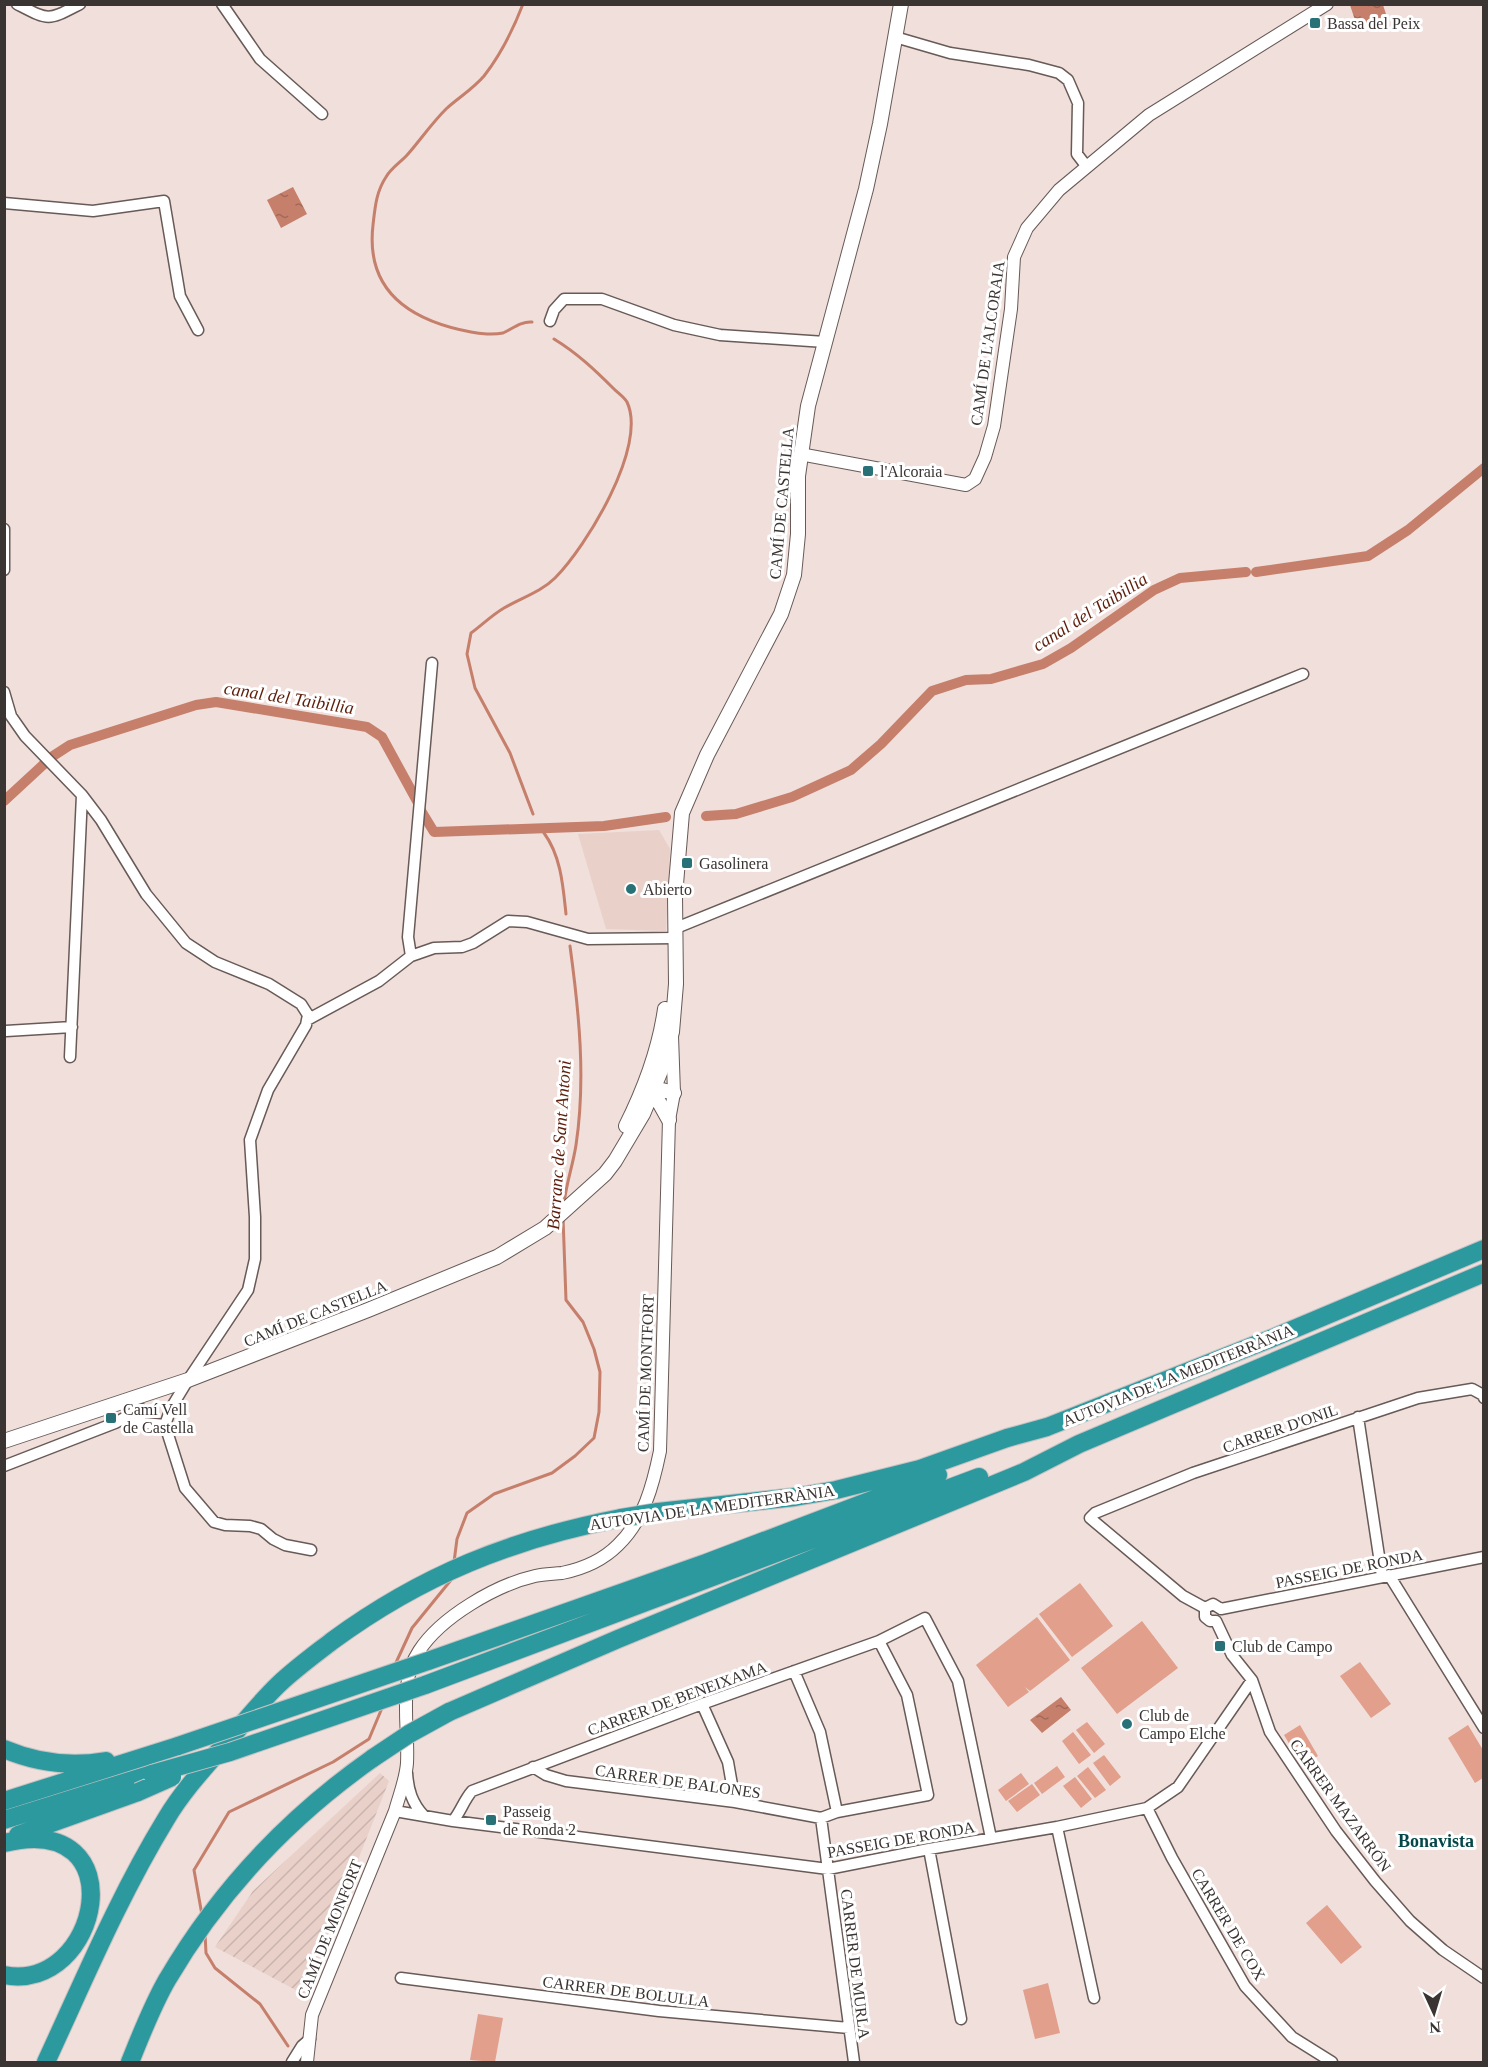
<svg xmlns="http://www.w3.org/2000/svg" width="1488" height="2067" font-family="'Times New Roman',serif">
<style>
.built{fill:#e9d1ca}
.industrial{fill:url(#industrial-furrows)}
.garden{fill:#e19f8c}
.water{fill:url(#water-ripples)}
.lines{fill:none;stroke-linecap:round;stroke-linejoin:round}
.stream{stroke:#c57f6b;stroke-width:3}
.canal{stroke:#c57f6b;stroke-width:10}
.minor-casing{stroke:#685a56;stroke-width:13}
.tertiary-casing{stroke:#685a56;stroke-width:14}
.secondary-casing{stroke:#685a56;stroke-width:16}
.motorway-casing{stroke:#c4c2c2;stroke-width:20}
.minor{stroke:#fff;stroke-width:10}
.tertiary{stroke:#fff;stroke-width:12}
.secondary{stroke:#fff;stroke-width:14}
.motorway{stroke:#2c999f;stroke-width:18}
.motorway-bridge-casing{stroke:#c4c2c2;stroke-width:20;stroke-linecap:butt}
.motorway-bridge{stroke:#2c999f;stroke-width:18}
.poi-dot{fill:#287277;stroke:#fff;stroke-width:2}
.labels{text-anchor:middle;stroke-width:6;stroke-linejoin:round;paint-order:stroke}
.poi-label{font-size:16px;fill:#3a3432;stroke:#fff;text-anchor:start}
.street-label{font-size:16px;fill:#3a3432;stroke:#fff}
.water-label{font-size:18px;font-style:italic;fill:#5e1e0b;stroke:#fff}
.neighbourhood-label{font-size:18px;font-weight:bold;fill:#04474a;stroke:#fff}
</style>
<defs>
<pattern id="industrial-furrows" width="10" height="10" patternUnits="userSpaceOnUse" patternTransform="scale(1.5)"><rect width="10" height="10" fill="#e9d1ca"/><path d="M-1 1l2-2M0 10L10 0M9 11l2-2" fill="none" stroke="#c9b4ae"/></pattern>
<pattern id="water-ripples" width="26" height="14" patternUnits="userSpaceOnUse" patternTransform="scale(1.5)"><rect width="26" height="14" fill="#c57f6b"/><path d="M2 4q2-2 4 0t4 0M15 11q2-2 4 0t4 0" fill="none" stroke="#a16959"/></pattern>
</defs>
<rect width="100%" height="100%" fill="#f0dfdb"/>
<path class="built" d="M659,830L670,849L666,931L606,929L578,834Z"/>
<path class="industrial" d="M380,1773L389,1781L305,1995L215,1947L253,1891Z"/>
<path class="garden" d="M1080,1583L1113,1626L1072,1657L1039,1614Z
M1037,1617L1070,1660L1030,1691L1025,1687L1029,1692L1008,1707L976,1665Z
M1142,1621L1178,1668L1117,1714L1081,1668Z
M1360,1662L1391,1704L1371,1718L1340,1676Z
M1087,1722L1105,1744L1094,1753L1076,1730Z
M1300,1725L1318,1756L1302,1765L1284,1735Z
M1468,1725L1483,1750V1778L1475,1783L1448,1738Z
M1073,1732L1091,1755L1079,1764L1062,1741Z
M1104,1755L1121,1777L1110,1786L1093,1763Z
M1057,1766L1065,1777L1042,1794L1034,1783Z
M1088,1767L1106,1790L1095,1798L1077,1776Z
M1021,1773L1029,1784L1006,1801L998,1790Z
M1075,1777L1092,1799L1081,1808L1063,1786Z
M1032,1784L1040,1795L1017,1812L1008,1801Z
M1327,1905L1362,1947L1341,1964L1306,1923Z
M1048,1983L1060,2033L1035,2039L1023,1990Z
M478,2014L503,2018L495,2062L470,2060Z"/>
<path class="water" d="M1350,5H1383L1389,23L1359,32Z
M293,187L307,214L281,228L267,200Z
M1061,1697L1071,1710L1042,1733L1030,1720Z"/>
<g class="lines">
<path class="stream" d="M523,4C513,30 501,54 484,76C473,89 458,98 446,109C432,123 421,139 408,154C401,162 391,168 386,177C376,192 375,208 373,225C365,293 412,321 471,332C480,334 494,335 503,333C512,329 521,321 532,322
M533,814L510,753L475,688L467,654L471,633C482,625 492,615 504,608C521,598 541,592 555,578C586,547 648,446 627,402C624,397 618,393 614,389C595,370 577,353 554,339
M544,833C561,856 563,886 566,914
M564,1204C566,1184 573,1165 576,1145C586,1079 579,1012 570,946
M454,1562L457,1539L467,1513L494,1494L552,1473L575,1456L594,1438L599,1412L600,1372L594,1349L583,1322L566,1300L563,1217
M394,1667L412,1628L451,1580
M202,1915L194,1870L229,1812L333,1762L369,1739L382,1708
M205,1933L206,1953L215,1968L260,2004L288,2046"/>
<path class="canal" d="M1256,572L1368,556L1408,530L1484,468
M53,756L70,745L196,705L216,702L367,727L382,737L417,801
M4,801L44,764
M420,809L434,832L604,826L666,817
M706,816L736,814L792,797L851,770L881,744L932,691L966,680L991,679L1043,664L1071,648L1154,590L1180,578L1246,572"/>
<g class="minor-casing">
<path id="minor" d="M17,4C50,21 47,21 80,4
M222,4L260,59L322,114
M895,37L950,53L1029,65L1059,73L1068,80L1078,103L1077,154L1087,167
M4,203L93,211L164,201L180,296L198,330
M550,321L554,310L564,299H602L674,325L720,335L825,342
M4,529V570
M4,692L11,716L25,736L82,795L101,820L146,894L186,943L215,962L269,984L301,1004L308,1015L306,1025L268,1090L250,1140L255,1217V1259L248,1290L188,1380L171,1408L165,1425L185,1488L214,1522L225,1525L250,1526L261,1529L273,1539L285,1545L311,1550
M676,928L1303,674
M411,956L408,937L432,663
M307,1020L379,981L411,956L434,948L462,947L473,943L508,921L527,922L588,939L675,938
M6,1031L72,1027
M70,1057L82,795
M127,1416L144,1423L165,1425
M1358,1417L1382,1576
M4,1466L115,1423L141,1409
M1389,1575L1484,1728
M1205,1608L1183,1596L1090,1518L1095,1513L1193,1473L1418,1398L1472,1389L1483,1395L1484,1398
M1221,1609L1484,1557
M1216,1621L1232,1655L1252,1680L1270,1732L1336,1831L1375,1881L1410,1921L1443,1950L1484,1978
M1216,1621H1210L1205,1617V1608L1213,1604L1221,1609
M794,1671L820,1732L837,1812
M702,1704L728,1762L735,1802
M533,1767L546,1775L566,1781L735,1802L821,1818L837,1812L928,1795L907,1695L879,1641
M407,1773C408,1790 412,1803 424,1816
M1147,1808L1172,1858L1245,1986L1292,2037L1332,2062
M395,1811L453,1821L828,1869L929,1849L1057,1827L1147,1808L1178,1787L1252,1680
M821,1818L854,2062
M453,1821C461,1811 464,1800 472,1791L702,1704L879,1641L925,1618L958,1681L991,1838
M1057,1827L1094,1998
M929,1849L961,2019
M401,1978L659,2011L849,2028
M292,2062L302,2046L310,2039"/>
</g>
<g class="tertiary-casing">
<path id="tertiary" d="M800,454L966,485L975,479L985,457L994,426L1011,309L1014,257L1027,228L1059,190L1149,115L1327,4
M307,2062L312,2015L395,1811C399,1796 406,1779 407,1763C409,1727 398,1682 419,1651C441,1617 496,1585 535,1576C544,1574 553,1574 562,1573C582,1569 603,1560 618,1545C644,1520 653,1485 660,1451L669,1120L674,1093L672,1036"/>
</g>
<g class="secondary-casing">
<path id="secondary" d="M653,1084L655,1095L669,1120
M648,1093L654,1088L674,1093
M626,1126C645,1088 659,1051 665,1009
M4,1441L188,1380L368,1310L497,1257L545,1228L605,1174L615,1161L643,1114L662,1068L672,1032L676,984L675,896L682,813L707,755L781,614L794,575L798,534V476L808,406L866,189L880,124L901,4"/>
</g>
<g class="motorway-casing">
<path id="motorway" d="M658,1512L795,1497L836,1490L920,1469L1007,1438L1047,1427L1275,1337L1484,1249
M428,1661L706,1563L938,1475
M425,1685L979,1477
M449,1712L618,1639L1024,1472L1079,1444L1484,1273
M4,1749C37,1763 71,1767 106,1761
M4,1801L178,1746
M4,1820L152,1774
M18,1835L138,1792
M4,1843C138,1810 100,1994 4,1975
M46,2062C84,1980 119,1896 166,1819C182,1792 204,1768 225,1744C243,1724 260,1702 279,1684C296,1668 314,1655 332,1641C422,1575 512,1539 621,1518
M130,2062C141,2035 152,2006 167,1980C219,1891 289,1817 373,1758"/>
</g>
<use href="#minor" class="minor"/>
<use href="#tertiary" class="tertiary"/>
<use href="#secondary" class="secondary"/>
<use href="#motorway" class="motorway"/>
<g class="motorway-bridge-casing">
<path id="motorway-bridge" d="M621,1518L658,1512
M178,1746L428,1661
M373,1758L409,1734L449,1712
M152,1774L230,1752L425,1685
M138,1792L172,1777"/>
</g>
<use href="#motorway-bridge" class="motorway-bridge"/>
</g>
<g class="poi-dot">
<rect x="1309" y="17" width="12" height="12" rx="3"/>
<rect x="862" y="465" width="12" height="12" rx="3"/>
<rect x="681" y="857" width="12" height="12" rx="3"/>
<circle cx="631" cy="889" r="6"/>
<rect x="105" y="1412" width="12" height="12" rx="3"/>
<rect x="1214" y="1640" width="12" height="12" rx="3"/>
<circle cx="1127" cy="1724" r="6"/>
<rect x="485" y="1814" width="12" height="12" rx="3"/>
</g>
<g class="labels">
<g class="poi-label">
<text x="1327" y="29">Bassa del Peix</text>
<text x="880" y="477">l'Alcoraia</text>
<text x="699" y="869">Gasolinera</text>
<text x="643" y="895">Abierto</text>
<text x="123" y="1415">Camí Vell<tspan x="123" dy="18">de Castella</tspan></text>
<text x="1232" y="1652">Club de Campo</text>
<text x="1139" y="1721">Club de<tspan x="1139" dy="18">Campo Elche</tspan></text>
<text x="503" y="1817">Passeig<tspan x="503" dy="18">de Ronda 2</tspan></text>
</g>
<g class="street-label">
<text transform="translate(987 343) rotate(-82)" y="6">CAMÍ DE L'ALCORAIA</text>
<text transform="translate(781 503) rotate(-85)" y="6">CAMÍ DE CASTELLA</text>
<text transform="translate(315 1313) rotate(-22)" y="6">CAMÍ DE CASTELLA</text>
<text transform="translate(645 1373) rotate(-88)" y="6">CAMÍ DE MONTFORT</text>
<text transform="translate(1178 1375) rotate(-22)" y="6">AUTOVIA DE LA MEDITERRÀNIA</text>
<text transform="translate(1280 1428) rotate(-19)" y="6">CARRER D'ONIL</text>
<text transform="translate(712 1507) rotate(-8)" y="6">AUTOVIA DE LA MEDITERRÀNIA</text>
<text transform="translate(1349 1568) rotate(-11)" y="6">PASSEIG DE RONDA</text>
<text transform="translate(677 1698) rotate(-20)" y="6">CARRER DE BENEIXAMA</text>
<text transform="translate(678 1781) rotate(8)" y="6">CARRER DE BALONES</text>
<text transform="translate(1341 1805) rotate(54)" y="6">CARRER MAZARRÓN</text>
<text transform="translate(901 1839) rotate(-10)" y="6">PASSEIG DE RONDA</text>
<text transform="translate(1229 1924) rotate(59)" y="6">CARRER DE COX</text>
<text transform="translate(329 1929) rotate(-68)" y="6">CAMÍ DE MONFORT</text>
<text transform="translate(856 1964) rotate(83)" y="6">CARRER DE MURLA</text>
<text transform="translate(626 1991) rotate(7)" y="6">CARRER DE BOLULLA</text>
</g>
<g class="water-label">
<text transform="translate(1090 612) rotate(-32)" y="6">canal del Taibillia</text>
<text transform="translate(289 698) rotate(9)" y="6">canal del Taibillia</text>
<text transform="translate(559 1145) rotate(-86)" y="6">Barranc de Sant Antoni</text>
</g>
<g class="neighbourhood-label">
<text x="1436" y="1847">Bonavista</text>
</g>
</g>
<rect width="1488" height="2067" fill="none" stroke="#3a3432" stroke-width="12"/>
<g transform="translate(1434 2013) rotate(176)" stroke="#ffffff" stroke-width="4.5" paint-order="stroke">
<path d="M0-4.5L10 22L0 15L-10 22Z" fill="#3a3432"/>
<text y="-9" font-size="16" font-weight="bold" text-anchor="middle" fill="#3a3432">N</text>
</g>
</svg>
